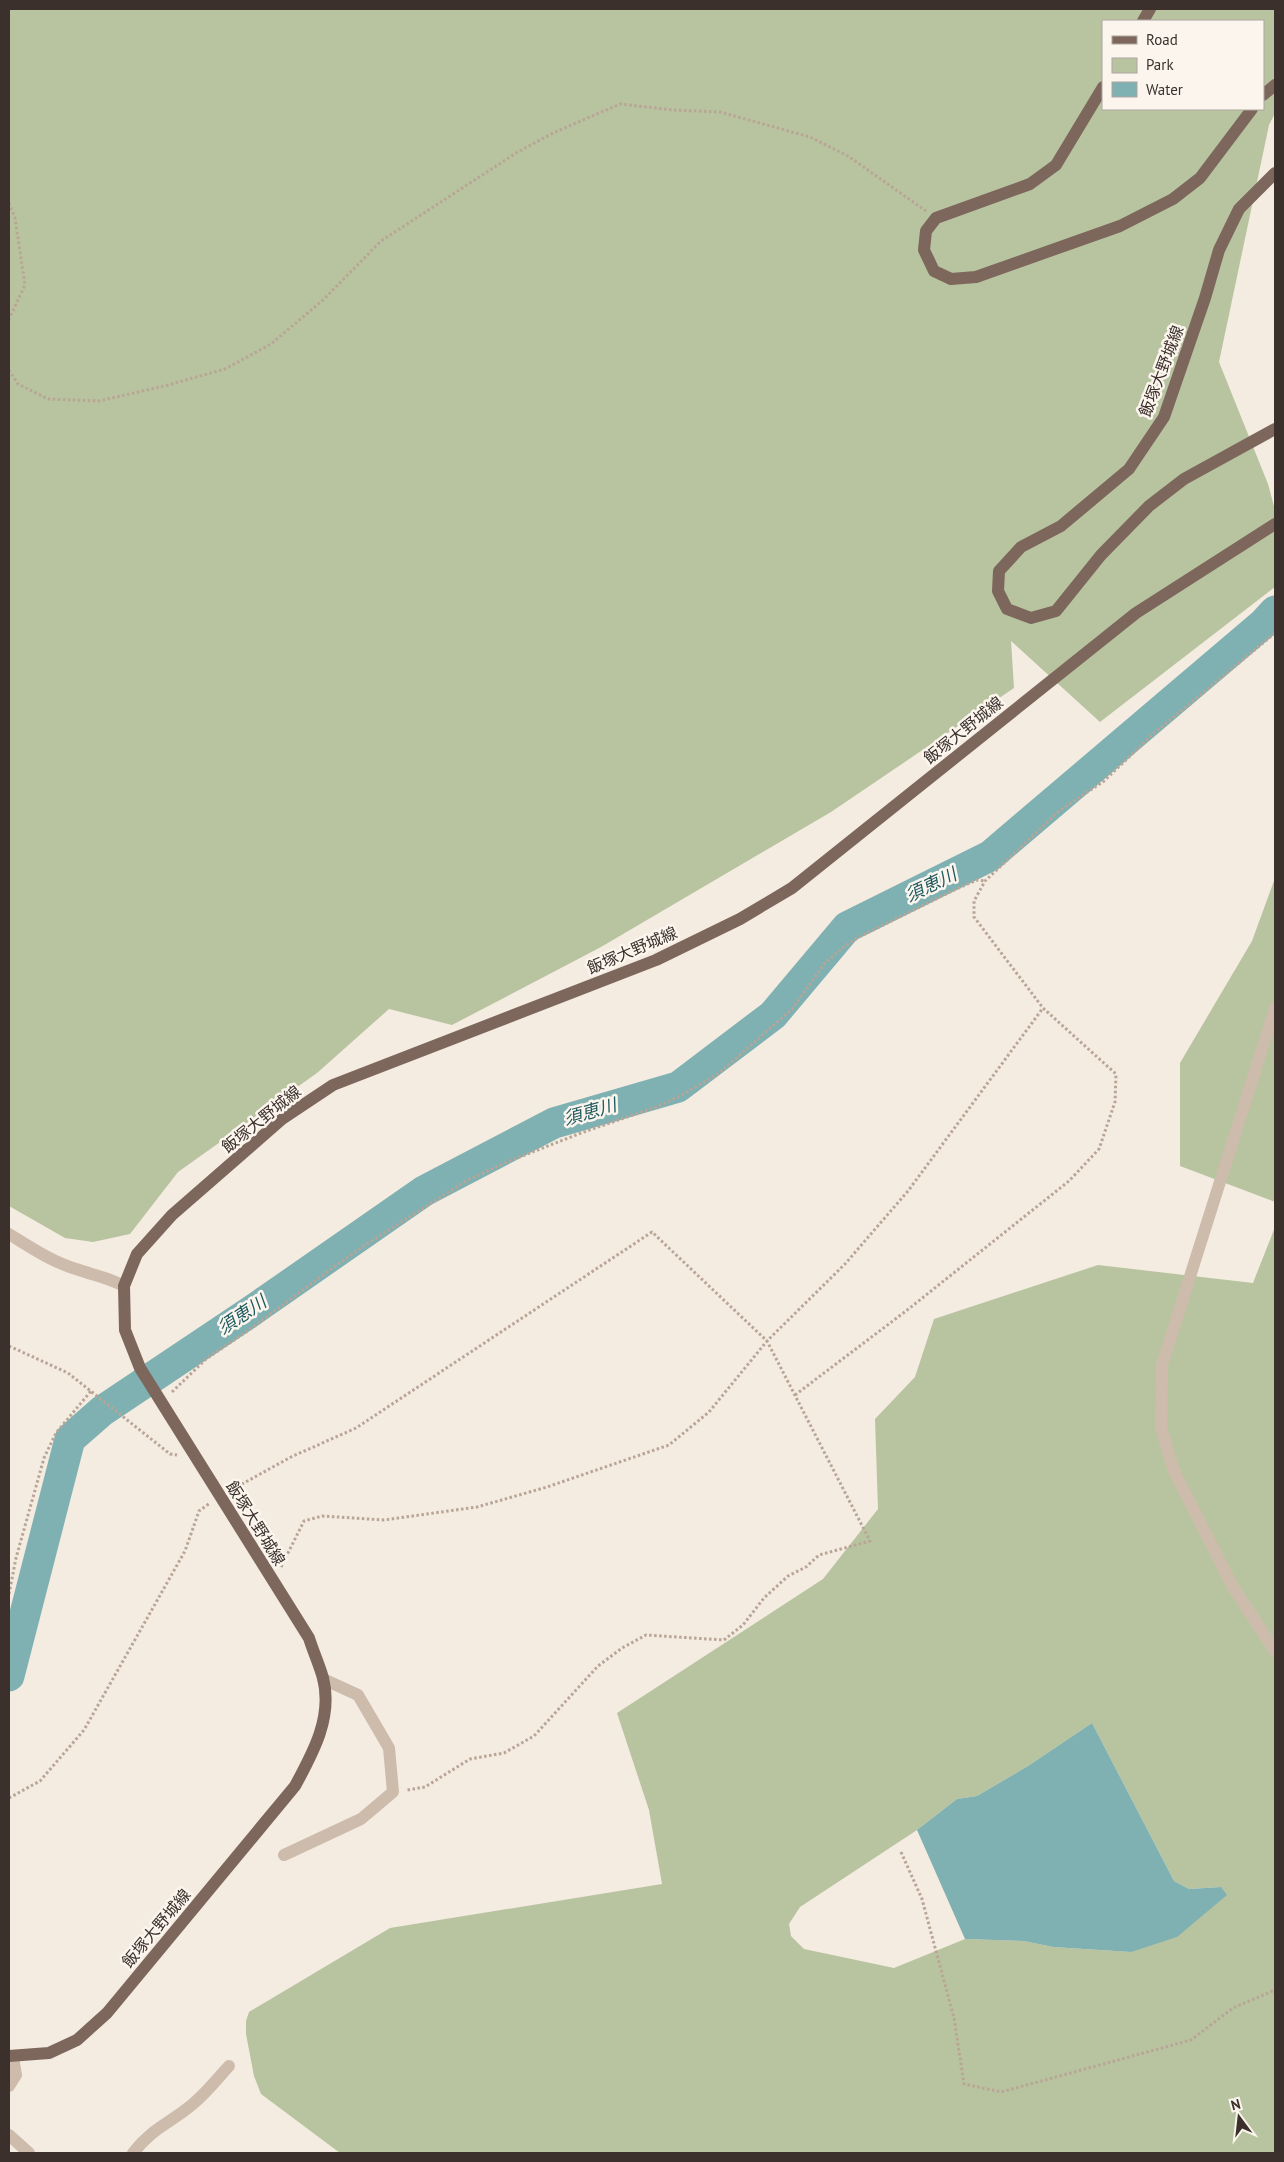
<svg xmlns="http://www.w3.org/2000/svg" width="1284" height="2162" font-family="'PT Sans','Noto Sans JP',sans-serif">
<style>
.green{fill:#b8c4a0;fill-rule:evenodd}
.water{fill:#7fb0b2}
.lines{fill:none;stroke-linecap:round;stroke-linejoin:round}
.river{stroke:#7fb0b2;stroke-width:31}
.path{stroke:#b9a596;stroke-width:3;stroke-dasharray:2.5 2.5;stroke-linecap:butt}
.minor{stroke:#cdbbac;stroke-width:12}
.primary{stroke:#7d675c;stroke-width:12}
.labels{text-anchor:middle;stroke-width:5;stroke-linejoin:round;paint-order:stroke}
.street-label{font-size:16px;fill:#3b302b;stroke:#fbf5ee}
.water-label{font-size:18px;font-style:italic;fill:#1f5a5e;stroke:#fbf5ee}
</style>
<rect width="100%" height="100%" fill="#f4ebe1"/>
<path class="green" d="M9,9H1275V113L1269,125L1219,362L1268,484L1275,510V587L1100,722L1011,641L1014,688L831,812L601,947L452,1025L389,1009L317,1073L178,1172L130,1234L93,1242L65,1238L9,1206ZM1103,21H1263V109H1103Z
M1275,878V1202L1180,1166V1063L1252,941Z
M1275,1227V2153H340L261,2094L254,2076L246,2034V2021L249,2012L390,1928L662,1884L649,1810L617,1713L823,1579L878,1509L875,1419L915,1377L934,1319L1098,1265L1253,1283ZM1092,1723L1174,1881L1189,1889L1221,1887L1131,1952L1053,1947L1024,1941L965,1939L894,1968L804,1949L791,1936L789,1924L800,1907L917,1830L957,1799L977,1796L1028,1766Z"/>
<path class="water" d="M1092,1723L1174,1881L1189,1889L1221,1887L1227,1895L1177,1937L1131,1952L1053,1947L1024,1941L965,1939L917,1830L957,1799L977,1796L1028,1766Z"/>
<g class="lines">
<path class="river" d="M9,1676L70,1439L102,1411L250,1312L424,1191L554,1123L678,1087L773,1015L847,927L990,856L1264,623L1275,611"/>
<path class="path" d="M9,203L15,218L25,285L9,319
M9,370L18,384L48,399L99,401L168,385L225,369L271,344L323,300L381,241L516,153L551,134L620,104L673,110L720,112L810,137L848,156L926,211
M9,1346L68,1373L170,1454L177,1455
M172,1392L206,1359L252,1328L320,1277L362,1247L466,1181L507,1162L581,1133L656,1107L680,1096L718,1074L792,1009L825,963L842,948L859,937L952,891L977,880L985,881
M795,1395L906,1311L1069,1181L1099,1149L1115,1102L1116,1074L1043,1008L974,917V901L985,881L1059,811L1104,781L1152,735L1275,633
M233,1489L291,1457L356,1428L652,1232L767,1341L870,1541L819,1555L806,1567L788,1576L764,1598L743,1625L724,1640L646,1635L622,1648L598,1666L534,1736L504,1753L470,1759L425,1787L407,1790
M281,1567L304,1521L322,1516L384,1520L477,1507L547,1487L669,1445L709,1412L767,1341L845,1264L908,1191L1043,1008
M9,1594L16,1558L44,1458L56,1433L91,1391
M9,1798L40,1781L84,1730L185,1551L199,1511L210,1503
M901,1852L922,1899L954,2018L964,2084L1001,2092L1191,2040L1233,2008L1275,1990"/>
<path class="minor" d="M1275,1008L1162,1365L1161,1428L1174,1471L1233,1587L1275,1651
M9,1234C30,1247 52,1262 76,1269C93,1275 107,1277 124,1286
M284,1855L361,1819L393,1792L389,1748L358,1695L323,1679
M9,2086L16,2075L13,2057
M9,2135L29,2153
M133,2153C153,2127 171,2123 194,2103C207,2092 218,2078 229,2066"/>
<path class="primary" d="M1143,21L1150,9
M1103,87L1056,165L1030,184L936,218L926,231L924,250L934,271L951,279L976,277L1120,226L1173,199L1200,178L1252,109
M1263,95L1275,85
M1275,173L1239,209L1219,250L1205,298L1164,417L1129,469L1061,526L1021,547L999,571L998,591L1007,609L1031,618L1056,611L1101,555L1149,506L1184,479L1275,429
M9,2056L49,2053L77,2040L107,2013L295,1786C313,1753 333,1717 323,1678C319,1664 313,1651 309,1638L140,1368L125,1330L124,1286L137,1254L172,1215L282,1119L333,1085L656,960L740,919L792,888L1136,613L1275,524"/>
</g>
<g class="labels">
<g class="street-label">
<text transform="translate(1161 371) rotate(-69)" y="6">飯塚大野城線</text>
<text transform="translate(963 730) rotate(-39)" y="6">飯塚大野城線</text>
<text transform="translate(632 950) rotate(-23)" y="6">飯塚大野城線</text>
<text transform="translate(261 1119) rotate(-39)" y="6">飯塚大野城線</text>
<text transform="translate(256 1523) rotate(58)" y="6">飯塚大野城線</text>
<text transform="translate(156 1928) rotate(-50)" y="6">飯塚大野城線</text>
</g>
<g class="water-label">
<text transform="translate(931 885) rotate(-26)" y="6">須恵川</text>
<text transform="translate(590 1112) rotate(-16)" y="6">須恵川</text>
<text transform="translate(242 1315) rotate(-34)" y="6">須恵川</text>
</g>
</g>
<rect width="1284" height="2162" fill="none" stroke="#3b302b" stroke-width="20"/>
<rect x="1102" y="20" width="162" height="90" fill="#fbf5ee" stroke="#aea6a0"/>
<rect x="1112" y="36" width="25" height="8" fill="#7d675c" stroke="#aea6a0"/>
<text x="1146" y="45" font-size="15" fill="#3b302b">Road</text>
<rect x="1112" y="58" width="25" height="15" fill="#b8c4a0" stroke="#aea6a0"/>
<text x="1146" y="70" font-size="15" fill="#3b302b">Park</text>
<rect x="1112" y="82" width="25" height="15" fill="#7fb0b2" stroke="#aea6a0"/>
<text x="1146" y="95" font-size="15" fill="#3b302b">Water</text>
<g transform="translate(1239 2117) rotate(345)" stroke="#fbf5ee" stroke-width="4" paint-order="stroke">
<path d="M0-4L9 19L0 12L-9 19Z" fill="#3b302b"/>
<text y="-8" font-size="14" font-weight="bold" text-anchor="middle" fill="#3b302b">N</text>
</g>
</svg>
